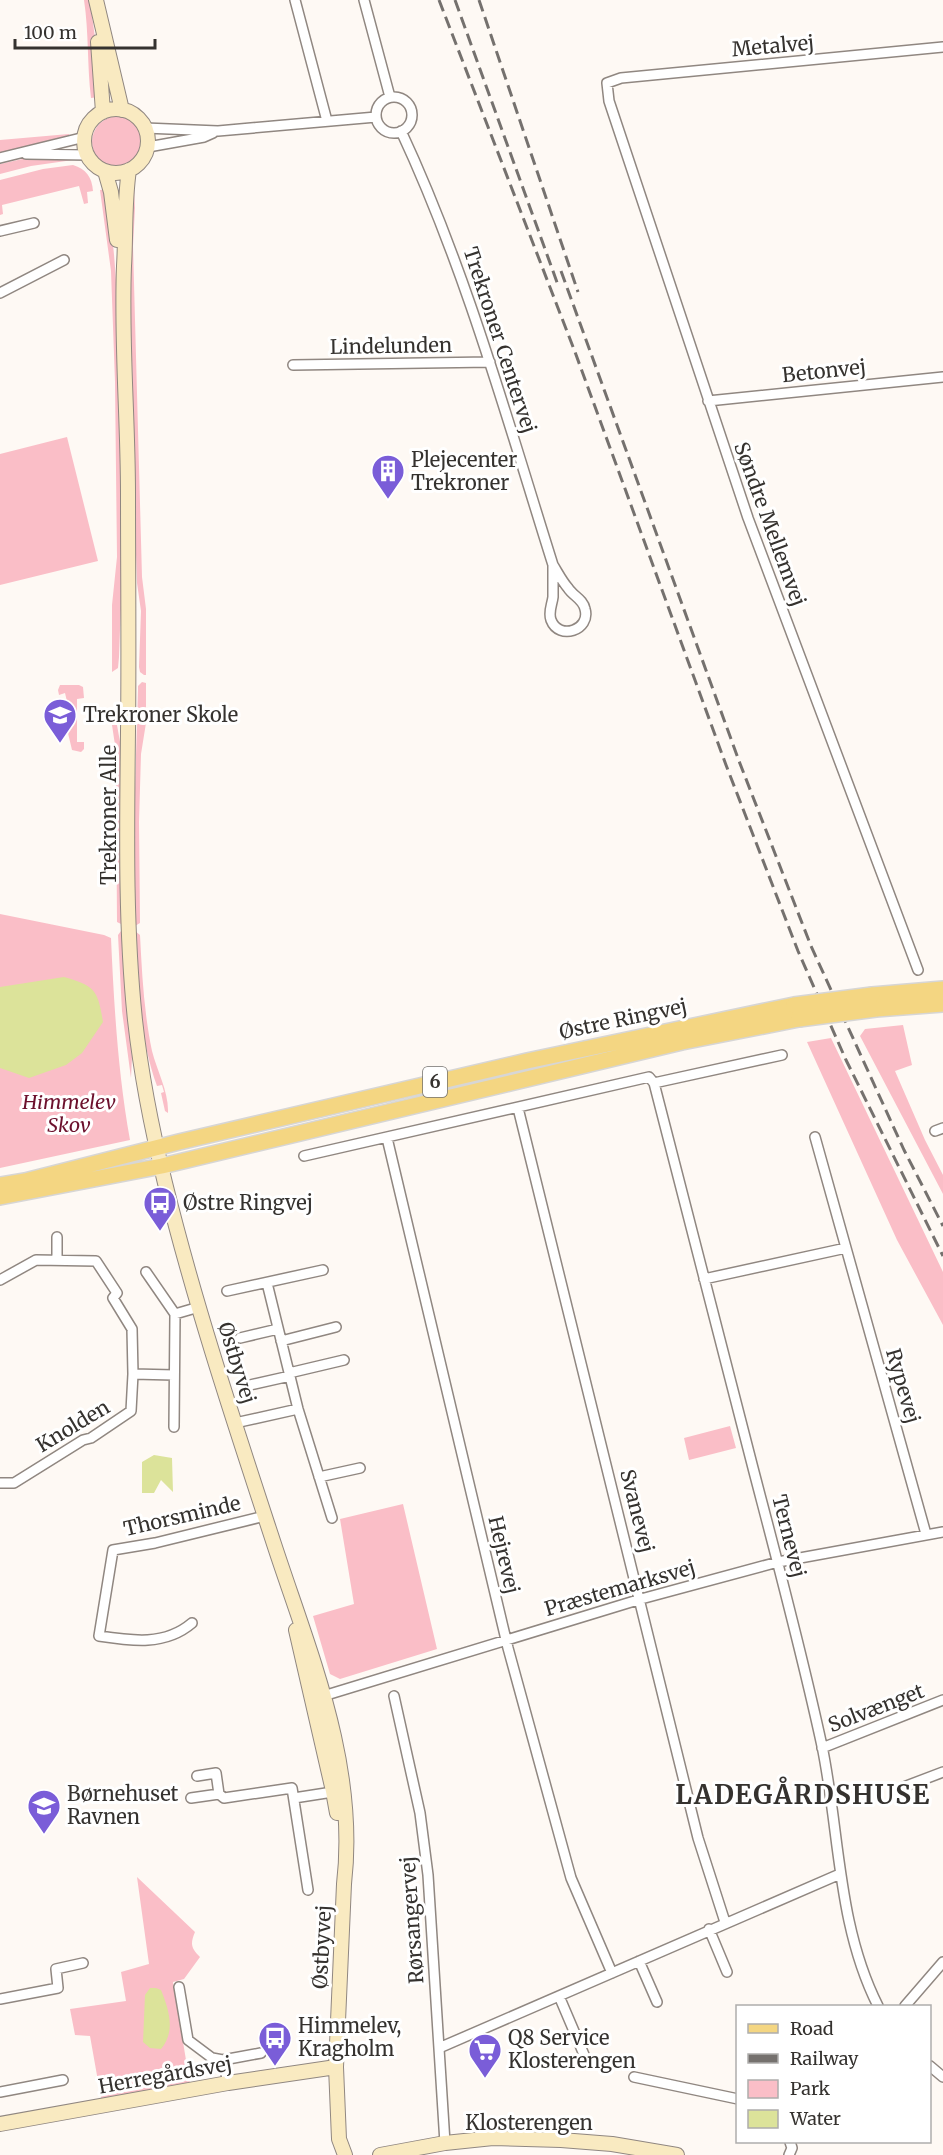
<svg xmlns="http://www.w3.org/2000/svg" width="943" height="2155" font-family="Merriweather,serif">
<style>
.green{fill:#fabec7}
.water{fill:#dce39a}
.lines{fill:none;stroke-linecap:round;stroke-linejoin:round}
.street-casing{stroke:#908781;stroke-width:12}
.secondary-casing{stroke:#908781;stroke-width:16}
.primary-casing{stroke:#d7d6d5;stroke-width:18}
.street{stroke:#fff;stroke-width:9}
.secondary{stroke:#f9eac1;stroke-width:14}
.primary{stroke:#f4d682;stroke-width:15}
.rail{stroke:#75716e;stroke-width:3;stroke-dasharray:12 6;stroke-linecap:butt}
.primary-bridge-casing{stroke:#d7d6d5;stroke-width:18;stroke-linecap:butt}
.primary-bridge{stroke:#f4d682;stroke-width:15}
.labels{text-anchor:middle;stroke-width:6;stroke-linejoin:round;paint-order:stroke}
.shield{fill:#fff;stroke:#72706d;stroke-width:1.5}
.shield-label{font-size:18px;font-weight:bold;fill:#35322f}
.street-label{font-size:20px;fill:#35322f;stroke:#fff}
.poi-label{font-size:20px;fill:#35322f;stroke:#fff;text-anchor:start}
.park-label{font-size:20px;font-style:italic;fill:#6c112d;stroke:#fff}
.district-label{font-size:26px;font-weight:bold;letter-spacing:1.5px;fill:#35322f;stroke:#fff}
</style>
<rect width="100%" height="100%" fill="#fef9f4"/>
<path class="green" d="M84,0H90L98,61L99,97L91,98C87,65 89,33 84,0Z
M92 142a26 26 0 1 1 52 0a26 26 0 1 1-52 0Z
M69,134L70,137L0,153V140Z
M72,157L73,160L31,166L0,174V164L27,158Z
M73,165C86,169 92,177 93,191L87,192L88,203L84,204L79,186L2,205L3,214L0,215V180L43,169Z
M129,188H134L135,208L133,246L142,577L146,609V675H144L140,672L139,667L141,611L137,583L136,554L132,359L127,246Z
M107,189C122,306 123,425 123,543C123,581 120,619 119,657L118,668L112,672V605L117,557L115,382L111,271L100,190Z
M67,437L98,561L0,585V454Z
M142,682L146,683V723L141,754L139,822L140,923L135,926V788L138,690V686Z
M60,685H79L83,687L84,698L77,699V742H84V749L81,752L72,750L63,712L69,710L65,693L59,695L58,690Z
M112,725H117L120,742L123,925L117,922L116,777L115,745Z
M0,914L104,935L111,938C114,1006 118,1073 130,1140L0,1168Z
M121,931H123L132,1057L131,1078L122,1011L118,935Z
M135,931L140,935C142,974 144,1013 152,1051C157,1071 169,1092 168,1113L165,1111L161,1093L164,1092L162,1085L157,1086C139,1036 138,984 135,931Z
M903,1025L912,1065L895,1071L925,1140L943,1175V1194L860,1036L865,1029Z
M831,1038L943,1272V1325L897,1240L807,1042Z
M730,1426L736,1448L689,1460L684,1438Z
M403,1504L437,1649L340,1679L330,1674L313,1616L354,1604L340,1519Z
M137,1877L195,1932C190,1944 191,1948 200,1957L184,1979L173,1982L190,2084L101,2098L90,2036L75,2035L70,2009L126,2001L121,1972L149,1964Z"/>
<path class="water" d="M64,977C95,986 98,990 103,1022L82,1053L66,1065L29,1078L0,1068V987Z
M154,1455L172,1458L173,1492L161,1480L154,1493H142V1462Z
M150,1988H156L161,1990C169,2010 176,2031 161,2049L150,2048L143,2042L145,1995Z"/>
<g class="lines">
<g class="street-casing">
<path id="street" d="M295,0L327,121
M364,0L390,97
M376 115a18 18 0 1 1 36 0a18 18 0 1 1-36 0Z
M145,128L218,131L376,117
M401,131C466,270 507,419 553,565C558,573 562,581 568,588C573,596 583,599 585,609C591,630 559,641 551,620C548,612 552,605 553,597C553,586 553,576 553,565
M148,147L204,137L213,133
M26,154L87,155
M0,158L85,137
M0,231L34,223
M0,293L64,260
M293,365L490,362
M708,401L943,377
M918,970L748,518L609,101L607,83L621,78L943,47
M654,1083L782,1055
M518,1108L698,1838L725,1922
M935,1131L943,1128
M815,1137L926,1534
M387,1138L508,1648L571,1878L612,1973
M304,1156L649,1077L654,1083C687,1212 720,1340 753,1468C777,1560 802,1653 822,1746C840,1833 837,1925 878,2006
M57,1260V1237
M146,1272L175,1314L174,1427
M704,1279L846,1248
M0,1280L36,1260L96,1261L117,1293L113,1298L132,1329L133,1374L131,1411L91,1438L83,1440L14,1483H0
M267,1283L298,1409L332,1518
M227,1291L323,1270
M175,1314L199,1307
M240,1338L278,1329
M281,1341L336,1327
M289,1373L344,1360
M133,1374L174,1375
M250,1385L290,1376
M235,1423L298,1409
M319,1477L360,1468
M192,1623C165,1646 132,1641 99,1636L113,1550L155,1543L265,1516
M394,1696L420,1813L428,1875L445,2143
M320,1697L641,1599L778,1562L943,1532
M822,1748L943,1700
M197,1776L216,1773L219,1794
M901,1788L943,1772
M191,1798L219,1794L224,1798L292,1788L308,1890
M294,1798L339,1791
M709,1929L727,1972
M639,1961L657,2002
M179,1987L188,2040L212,2058L223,2060L261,2053
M559,1996L585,2057
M0,1999L58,1988L56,1969L83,1963
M905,2006L943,1962
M439,2048L840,1874
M223,2060L228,2083
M930,2066L943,2077
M634,2077L738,2099
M0,2092L63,2080
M789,2155L792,2148L790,2142"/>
</g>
<g class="secondary-casing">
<path id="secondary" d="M96,0L122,110
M98,42L103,112
M84 141a32 32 0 1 1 64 0a32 32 0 1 1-64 0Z
M129,170C124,203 126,234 124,266C121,342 128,418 128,494C128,573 129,652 128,731C127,827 125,924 135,1020C141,1074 152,1130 165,1183C195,1305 235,1425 274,1544C310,1654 358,1765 344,1884L336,2067L339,2139L345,2155
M105,171L111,192L117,240
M296,1630L333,1791L337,1813
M0,2124L228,2083L336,2067
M380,2155L445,2143L493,2138L561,2140L612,2144L677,2155"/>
</g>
<g class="primary-casing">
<path id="primary" d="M872,995L943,989
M876,1009L943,1004
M0,1185L25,1181L179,1142L527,1061L794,1005
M0,1197L162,1166L682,1042L799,1019"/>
</g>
<use href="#street" class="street"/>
<use href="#secondary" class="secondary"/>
<use href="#primary" class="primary"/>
<path class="rail" d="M439,0L575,352L726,765L798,951L846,1060L943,1256
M455,0L558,285
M479,0L578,292
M561,271L739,761L811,946L904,1150L943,1226"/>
<g class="primary-bridge-casing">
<path id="primary-bridge" d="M794,1005L872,995
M799,1019L876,1009"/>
</g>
<use href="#primary-bridge" class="primary-bridge"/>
</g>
<defs>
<g id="building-pin" transform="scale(1.725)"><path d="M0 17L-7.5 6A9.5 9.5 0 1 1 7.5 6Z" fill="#7a5dd8" stroke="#fff"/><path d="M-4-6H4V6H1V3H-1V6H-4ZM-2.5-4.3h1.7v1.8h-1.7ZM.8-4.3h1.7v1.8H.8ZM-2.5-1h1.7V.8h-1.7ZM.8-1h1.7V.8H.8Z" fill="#fff"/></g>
<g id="school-pin" transform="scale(1.725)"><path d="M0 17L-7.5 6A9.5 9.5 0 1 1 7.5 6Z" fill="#7a5dd8" stroke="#fff"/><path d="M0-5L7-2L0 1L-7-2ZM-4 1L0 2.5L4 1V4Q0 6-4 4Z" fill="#fff"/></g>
<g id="bus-pin" transform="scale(1.725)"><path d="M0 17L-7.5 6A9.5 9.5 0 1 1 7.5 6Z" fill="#7a5dd8" stroke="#fff"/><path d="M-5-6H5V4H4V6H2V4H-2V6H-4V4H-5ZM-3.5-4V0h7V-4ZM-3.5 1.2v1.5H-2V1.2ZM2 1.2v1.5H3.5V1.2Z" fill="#fff"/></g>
<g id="supermarket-pin" transform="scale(1.725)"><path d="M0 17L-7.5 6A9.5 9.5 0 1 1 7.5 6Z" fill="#7a5dd8" stroke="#fff"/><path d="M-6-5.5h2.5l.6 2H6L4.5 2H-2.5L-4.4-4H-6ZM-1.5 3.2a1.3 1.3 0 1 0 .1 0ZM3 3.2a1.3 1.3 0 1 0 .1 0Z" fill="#fff"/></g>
</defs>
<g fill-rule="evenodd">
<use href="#building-pin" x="388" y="471"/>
<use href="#school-pin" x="60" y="715"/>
<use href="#bus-pin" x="160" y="1203"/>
<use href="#school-pin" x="44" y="1806"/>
<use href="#bus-pin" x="275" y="2038"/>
<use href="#supermarket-pin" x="485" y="2050"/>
</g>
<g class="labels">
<rect class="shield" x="423" y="1067" width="24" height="30" rx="4.5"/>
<g class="shield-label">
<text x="435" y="1088">6</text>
</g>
<g class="street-label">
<text transform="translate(773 46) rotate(-5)" y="7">Metalvej</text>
<text transform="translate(500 340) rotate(72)" y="7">Trekroner Centervej</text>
<text transform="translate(391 346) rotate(-1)" y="7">Lindelunden</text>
<text transform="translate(824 371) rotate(-6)" y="7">Betonvej</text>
<text transform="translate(770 524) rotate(70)" y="7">Søndre Mellemvej</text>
<text transform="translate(109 815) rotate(-90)" y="7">Trekroner Alle</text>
<text transform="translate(623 1019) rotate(-12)" y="7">Østre Ringvej</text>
<text transform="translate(237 1363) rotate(73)" y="7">Østbyvej</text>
<text transform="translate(903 1386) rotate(74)" y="7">Rypevej</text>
<text transform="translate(73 1426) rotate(-31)" y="7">Knolden</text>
<text transform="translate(637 1511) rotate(76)" y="7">Svanevej</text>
<text transform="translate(182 1516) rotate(-13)" y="7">Thorsminde</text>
<text transform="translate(789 1536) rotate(76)" y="7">Ternevej</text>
<text transform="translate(504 1555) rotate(77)" y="7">Hejrevej</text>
<text transform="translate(620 1588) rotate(-16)" y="7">Præstemarksvej</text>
<text transform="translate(876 1708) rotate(-21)" y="7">Solvænget</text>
<text transform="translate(412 1920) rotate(-94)" y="7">Rørsangervej</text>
<text transform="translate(322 1947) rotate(-87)" y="7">Østbyvej</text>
<text transform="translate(165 2075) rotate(-10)" y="7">Herregårdsvej</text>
<text x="529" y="2130">Klosterengen</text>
</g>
<g class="poi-label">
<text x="411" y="467">Plejecenter<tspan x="411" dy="23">Trekroner</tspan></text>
<text x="83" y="722">Trekroner Skole</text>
<text x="183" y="1210">Østre Ringvej</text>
<text x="67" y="1801">Børnehuset<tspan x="67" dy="23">Ravnen</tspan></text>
<text x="298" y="2033">Himmelev,<tspan x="298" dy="23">Kragholm</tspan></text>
<text x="508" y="2045">Q8 Service<tspan x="508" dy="23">Klosterengen</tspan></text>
</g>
<g class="park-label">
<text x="69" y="1109">Himmelev<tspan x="69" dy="23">Skov</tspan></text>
</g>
<g class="district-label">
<text x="803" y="1804">LADEGÅRDSHUSE</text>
</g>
</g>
<rect x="736" y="2005" width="195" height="138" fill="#ffffff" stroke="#aeadac" stroke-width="1.5"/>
<rect x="748" y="2024" width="30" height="9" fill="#f4d682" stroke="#aeadac" stroke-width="1.5"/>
<text x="790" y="2035" font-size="18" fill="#35322f">Road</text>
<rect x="748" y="2054" width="30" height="9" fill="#75716e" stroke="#aeadac" stroke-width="1.5"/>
<text x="790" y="2065" font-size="18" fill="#35322f">Railway</text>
<rect x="748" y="2080" width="30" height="18" fill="#fabec7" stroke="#aeadac" stroke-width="1.5"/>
<text x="790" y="2095" font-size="18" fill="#35322f">Park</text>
<rect x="748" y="2110" width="30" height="18" fill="#dce39a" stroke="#aeadac" stroke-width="1.5"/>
<text x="790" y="2125" font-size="18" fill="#35322f">Water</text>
<path d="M15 39v9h140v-9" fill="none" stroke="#35322f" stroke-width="3"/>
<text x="24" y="39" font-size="18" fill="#35322f" stroke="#ffffff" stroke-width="4.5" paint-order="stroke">100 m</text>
</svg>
